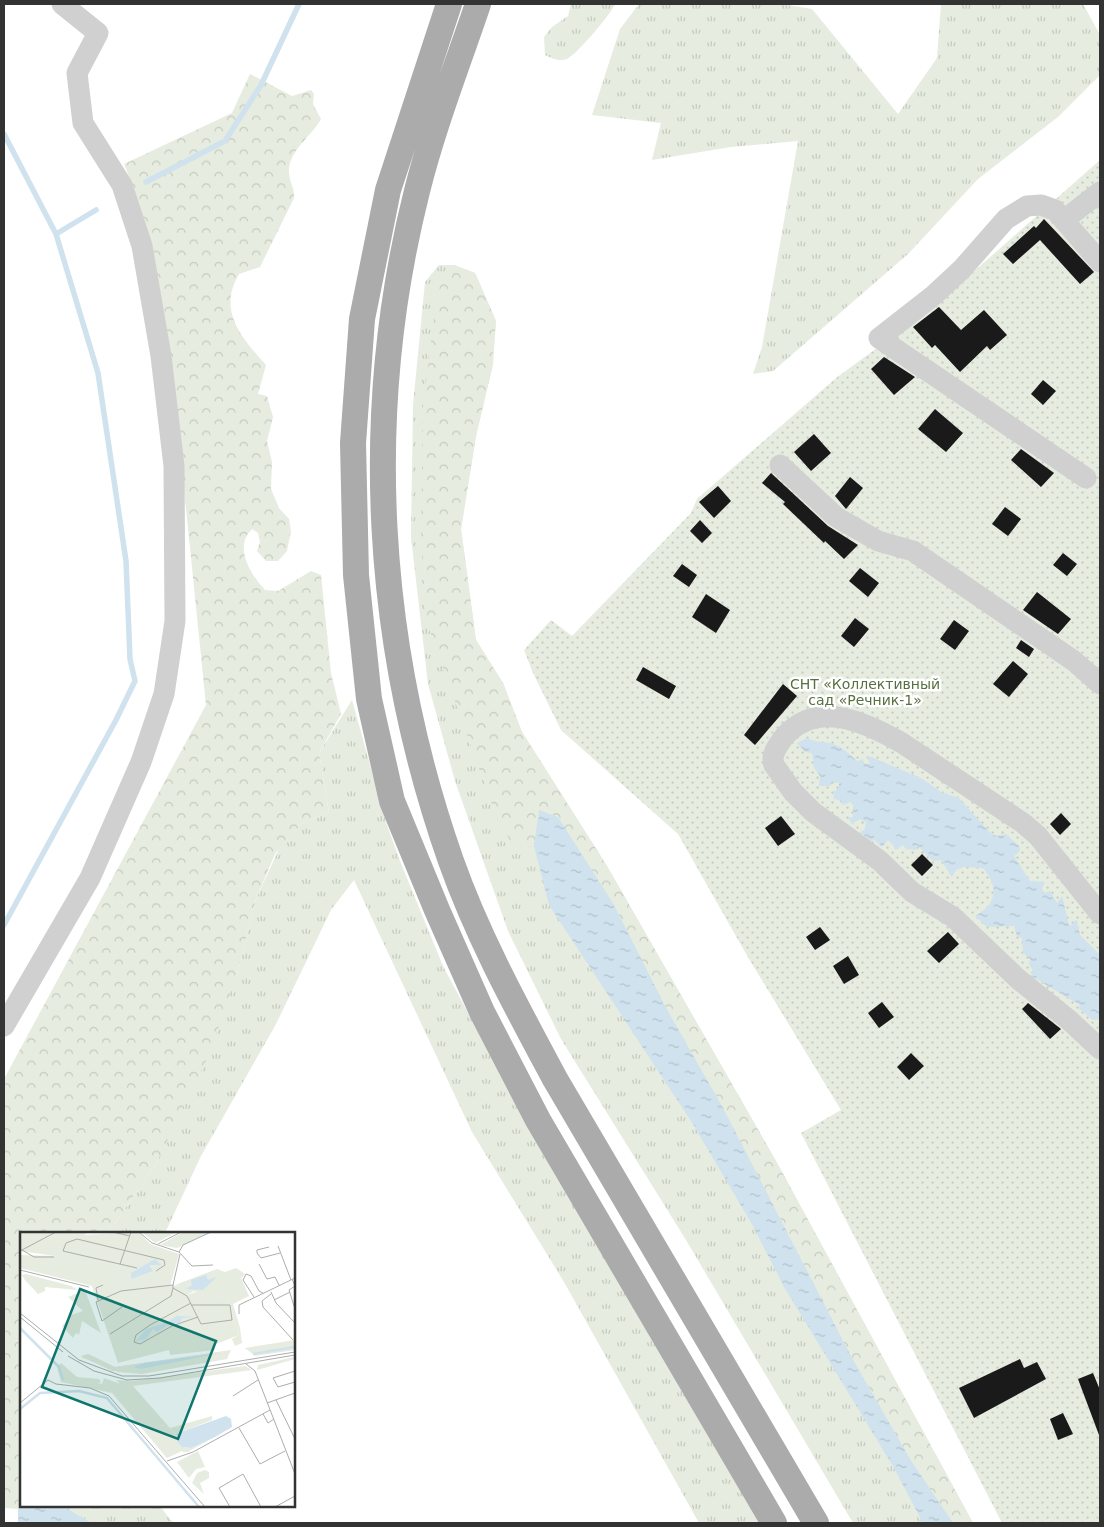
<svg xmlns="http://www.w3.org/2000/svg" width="1104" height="1527" font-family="'DejaVu Sans',sans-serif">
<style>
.grass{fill:url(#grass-tufts)}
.forest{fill:url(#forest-crowns)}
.garden{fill:url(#garden-dots)}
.water{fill:url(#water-ripples)}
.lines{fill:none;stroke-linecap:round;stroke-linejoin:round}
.stream{stroke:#cfe2ee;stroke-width:5.5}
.building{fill:#1a1a1a}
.minor{stroke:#d0d0d0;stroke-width:21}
.major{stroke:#ababab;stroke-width:26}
.labels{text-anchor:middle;stroke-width:5;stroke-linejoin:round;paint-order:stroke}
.park-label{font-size:14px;fill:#56703f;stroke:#fff}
.inset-river{fill:none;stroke:#cfe2ee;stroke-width:2.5}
.inset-road{fill:none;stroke:#adadad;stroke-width:1}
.view{fill:#0f766e;fill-opacity:0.15;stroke:#0f766e;stroke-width:2.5}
.inset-edge{fill:none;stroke:#333;stroke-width:2.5}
</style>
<defs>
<pattern id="grass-tufts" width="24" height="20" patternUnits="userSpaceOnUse" patternTransform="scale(1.25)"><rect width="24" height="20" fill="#e6ecdf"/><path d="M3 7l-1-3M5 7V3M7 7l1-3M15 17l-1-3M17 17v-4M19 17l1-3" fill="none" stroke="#c6cbc0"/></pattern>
<pattern id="forest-crowns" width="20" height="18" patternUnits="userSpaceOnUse" patternTransform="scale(1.25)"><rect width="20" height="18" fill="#e6ecdf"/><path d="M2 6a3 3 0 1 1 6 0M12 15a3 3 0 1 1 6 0" fill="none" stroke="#c6cbc0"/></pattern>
<pattern id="garden-dots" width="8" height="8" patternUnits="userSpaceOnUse" patternTransform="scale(1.25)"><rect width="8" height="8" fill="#e6ecdf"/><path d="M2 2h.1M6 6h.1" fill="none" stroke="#c6cbc0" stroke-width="1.8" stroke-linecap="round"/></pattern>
<pattern id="water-ripples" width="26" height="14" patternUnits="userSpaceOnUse" patternTransform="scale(1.25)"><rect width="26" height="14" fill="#cfe2ee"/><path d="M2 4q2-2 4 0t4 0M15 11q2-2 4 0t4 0" fill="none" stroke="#b2c2cd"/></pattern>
</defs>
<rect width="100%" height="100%" fill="#fff"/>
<path class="grass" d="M571,4H615C612,13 576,55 567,59C559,62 551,58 545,55L544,37L552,27L568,16Z
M639,4H781L812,9L898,114L937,58L941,4H1083L1100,35V75L1058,117L978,179L908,254L773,371L753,374L762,347L798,141L731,147L652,160L661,123L592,115L620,29Z
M439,265H454L475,273L496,321L493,365L476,436L461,529L476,640L503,683L522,732L607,866L776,1161L973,1523H853L686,1240L561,1039L508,931L455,781L428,684L411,537L413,405L425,282Z
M352,700L386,822L400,861L443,966L476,1028L720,1448L759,1523H699L564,1282L472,1132L354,880L331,910L276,1024L201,1156L165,1233H108L157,1162L237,974L256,899L279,849L302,823L329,813L319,753Z
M63,1506H160L173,1523H92Z"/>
<path class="forest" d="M250,74L292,96L311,90L314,94L313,104L321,119C312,136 288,151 289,172C289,182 295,188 294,198L260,267L239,274C217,311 242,338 266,365L258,394L267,396L273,417L267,441L272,462L271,489L279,508L289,519L291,531L287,551L278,561H266L257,551L260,542L258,533L252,529C233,547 251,575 265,590L278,591L311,571L321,575L331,673L341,714L319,753L329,813L302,823L275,854L256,899L237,974L209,1055L157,1162L108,1233H21L23,1506L18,1509L4,1508V1079L206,705L176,410L132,184L124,164L232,113Z
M454,265L475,273L496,321L491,371L476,436L461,529L476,640L503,683L522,732L607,866L776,1161L973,1523H953L910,1459L852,1358L723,1108L665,1006L614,905L558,817L539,811L534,846L514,847L498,821L426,621L421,533L423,406L437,291Z"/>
<path class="garden" d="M1100,160V1523H1002L801,1133L841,1110L749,959L678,834L561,730L533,673L524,650L551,620L572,636L691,513L697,499L836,378L937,304Z"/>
<path class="water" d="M807,738C815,742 821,742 830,743C842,746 849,754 857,761L863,759V763L870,764L867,757L869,756L921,778L941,792L959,798L991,834L997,836L1006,834L1019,846L1020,851L1014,856L1030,881L1045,882L1042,888L1043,893L1050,891L1057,903L1062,896L1069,925H1072L1074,921L1077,920L1080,935L1100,955V1019L1093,1020L1078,1008L1080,1005L1031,976L1033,971L1029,964L1030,959L1023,953L1022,938L1017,936L1014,926L987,927L975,916C997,905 999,886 983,868L964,867L956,870L952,877L941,860L933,861L917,845L916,850L906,849L903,845L895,850L893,845L888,840L882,847L873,839L872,841L866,839L864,835L858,834L865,829L866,822L860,819L852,824L848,818L853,817V804L850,802L843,805L839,800L834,799L833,792L839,788V783L834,782L830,786H819L820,776L814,768L812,753L805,752L797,743Z
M539,810L558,817L614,905L665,1006L723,1108L852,1358L910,1459L953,1523H923L894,1468L784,1287L753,1226L691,1121L549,905L534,846Z
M23,1506H63L92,1523H18V1509Z"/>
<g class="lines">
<path class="stream" d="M4,134L56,234L98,373L126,561L130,659L135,681L116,720L4,925
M146,182L225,141L261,85L299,4
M56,234L96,210"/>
</g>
<path class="building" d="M1044,219L1094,272L1080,284L1040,240L1013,264L1003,254L1034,226L1036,228Z
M939,307L961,330L984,310L1007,335L990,350L987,346L960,372L935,345L932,348L913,327Z
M884,357L915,377L894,395L871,369Z
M1043,380L1056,391L1043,405L1031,394Z
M935,409L963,433L946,452L918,429Z
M814,434L831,453L811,471L794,452Z
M1021,449L1054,473L1041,487L1011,460Z
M771,473L828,526L858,545L844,559L825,541L824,543L783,504L785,502L762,483Z
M850,477L863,488L846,509L835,496Z
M718,486L731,501L714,518L699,502Z
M1005,507L1021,519L1008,536L992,524Z
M700,520L712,533L702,543L690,531Z
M1063,553L1077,564L1067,576L1053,565Z
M682,564L697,575L689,587L673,576Z
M860,568L879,583L868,597L849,581Z
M1037,592L1071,619L1058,634L1023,610Z
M706,594L730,610L716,633L692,617Z
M855,618L869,629L854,647L841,636Z
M954,620L969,631L955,650L940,639Z
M1021,640L1034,649L1029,657L1016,648Z
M1013,661L1028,674L1009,697L993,684Z
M643,667L676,686L669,699L636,680Z
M783,684L797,696L755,745L744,735Z
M1061,813L1071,824L1060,835L1050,824Z
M781,816L795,834L778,846L765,828Z
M922,854L933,865L922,876L911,865Z
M820,927L830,940L815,950L806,937Z
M948,932L959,944L939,963L927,951Z
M848,956L859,975L844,984L833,966Z
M882,1002L894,1017L879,1028L868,1013Z
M1028,1003L1061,1029L1050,1039L1022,1009Z
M911,1053L924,1066L909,1080L897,1067Z
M1020,1359L1024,1368L1037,1362L1046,1379L974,1418L959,1388Z
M1093,1373L1100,1390L1099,1435L1078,1379Z
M1063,1413L1073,1434L1058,1440L1050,1419Z"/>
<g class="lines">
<path class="minor" d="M1064,220L1100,192
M780,465L836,517L878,541L913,551L1074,661L1100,684
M1086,478L879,338L934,295L962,269L1006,219L1027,206L1041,205L1055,210L1100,262
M1100,914L1038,836L1023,823L902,743C865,722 817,699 784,737C778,745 770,755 774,765L793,792L813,812L880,861L912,892L953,917L1018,979L1069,1020L1100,1049
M4,1026L90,878L141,762L164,694L175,621L174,466L161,356L142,246L122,185L83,123L77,73L98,33L62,4"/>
<path class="major" d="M449,4L388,190L362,319L353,443L356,575L369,699L392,801L437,910L482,1012L538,1120L774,1523
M478,4C457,66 433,127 417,191C361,413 375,645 451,861C478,937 517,1008 555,1079L816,1523"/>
</g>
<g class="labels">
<g class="park-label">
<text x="865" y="689">СНТ «Коллективный<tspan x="865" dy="16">сад «Речник-1»</tspan></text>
</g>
</g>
<g transform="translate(20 1232)">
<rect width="275" height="275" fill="#fff"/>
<path d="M163,0H190L157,16L140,13ZM216,36L225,42L221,46L229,64L213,72L220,96L222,111L215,114L212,107L219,103L209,68L174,59L167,63L163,54L155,53L197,37L205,40ZM65,58L81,101L62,89L59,103L56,101L53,106L42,94L51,83L63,79L48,65ZM275,108V118L235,124L225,116ZM211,118L207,127L122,142L98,140L61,125L68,122L95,135ZM275,125V127L237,138L238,133ZM225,134L232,138L113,154L150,196L192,184V188L155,202L147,194L139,193L96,148L112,149ZM204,199L168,220H163L155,209L157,205L162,215L173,216Z" fill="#e6ecdf"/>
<path d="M206,119L207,124L197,122L124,132L114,134L116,137L112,139H92L61,124L68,122L95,135ZM41,131L57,145L79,147L81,150L78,151L82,152L84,146L106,154L107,160L123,173L139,193L147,194L155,202L162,219L147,226L92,161L41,150L37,135ZM178,219L185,235L176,237L169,246L157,230ZM185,238L189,240V246L180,251L184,262L172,251L177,241Z" fill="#e6ecdf"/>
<path d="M6,42L51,54L58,58L25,55V59L18,62L5,48L2,43Z" fill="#e6ecdf"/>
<path d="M0,0H68L64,3L119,0L130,12L159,22L150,54L164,53L167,63L181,58L183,61L209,68L219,103L194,113L195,118L150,123L149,118L98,131L72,54L0,36V23L35,24L0,19ZM122,0H157L135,11Z" fill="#e6ecdf"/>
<path d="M135,27L141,33H129L133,39L111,47V41ZM186,43L188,48L197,45L183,58L166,57L172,53L171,48ZM159,82L157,84L174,85L162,86L160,91H151L137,100L133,97L126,107L115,110L126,97L148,90ZM201,121L121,137L113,135L124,131ZM206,184L211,187L212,195L195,205L172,216L162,215L157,209L159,207L155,202Z" fill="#cfe2ee"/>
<path class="inset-river" d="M0,96L39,135L43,148M233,122L275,115M0,177L20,161L59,159L87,166L179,275"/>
<path class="inset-road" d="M93,0L110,4M119,0L132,11L159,20L172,34L193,33M138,12L161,0M258,14L271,48M249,15L237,18V21L241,26L260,21M2,18L14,25H34M0,19L36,0M159,20L163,13L191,0M100,32L111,0M239,32L247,47L255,45L259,53M117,36L43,19L46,11L57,7L144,28L145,33L136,39M0,38L69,55M272,47L275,54L269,58L275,77M153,53V56L167,64L181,92L212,88L210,73H171M153,53L160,22M251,60L256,71L275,91M251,62L242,69L243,75L273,108M234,65L223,48L226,42L231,44L239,59L243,61M78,68L76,56L83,53M254,68L270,60M171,71L130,93L116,103L114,110L120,112L152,94L178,85M102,75L82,89L76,70L101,59L153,53M0,81L59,128L102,144H129L275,120M219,82V73L275,46M0,85L43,120M90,102L151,64L153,56M48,124L74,139L107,148L140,146L275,123M226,132L235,139L275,242M275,139L253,146L258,155L275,150M213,164L238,148M256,168L275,207M0,171L28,148L36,152L70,156L89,164L185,275M247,171L275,161M243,182L248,191L254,187M219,196L240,232L265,219M147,229L173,220L250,178M210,275L199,256L223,242L241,275M255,275L275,264"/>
<path class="view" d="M60,57L196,109L158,207L22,155Z"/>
<rect width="275" height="275" class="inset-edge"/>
</g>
<rect width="1104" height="1527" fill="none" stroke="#333333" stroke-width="10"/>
</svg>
